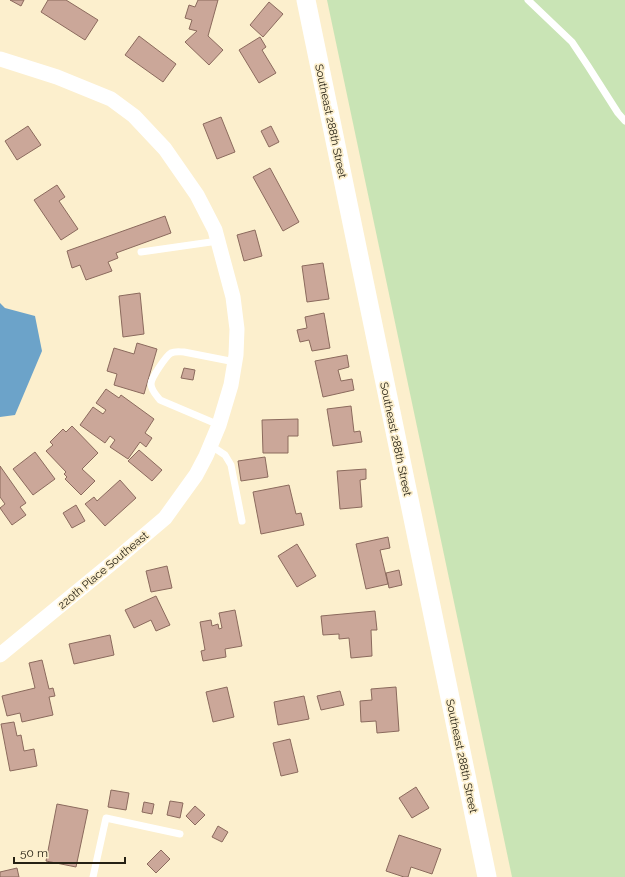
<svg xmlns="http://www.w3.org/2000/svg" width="625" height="877" font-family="Raleway,sans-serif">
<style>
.green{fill:#c9e4b5}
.water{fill:#6ca3c9}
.building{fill:#cba799;stroke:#8b6a5d}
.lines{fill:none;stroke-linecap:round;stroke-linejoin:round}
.service{stroke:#fff;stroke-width:7}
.minor{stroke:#fff;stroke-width:15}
.tertiary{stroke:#fff;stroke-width:19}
.labels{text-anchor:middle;stroke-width:3.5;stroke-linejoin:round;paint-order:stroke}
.street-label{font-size:11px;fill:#252013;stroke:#fcefcd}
</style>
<rect width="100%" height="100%" fill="#fcefcd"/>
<path class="green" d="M327,0H625V877H512Z"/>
<path class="water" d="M0,303L5,308L35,316L42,351L15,415L0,417Z"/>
<path class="building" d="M10,0H24L21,6Z
M48,0H66L98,20L85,40L41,12Z
M198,0H218L208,36L223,50L209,65L185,42L197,31L189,29L192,20L185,18L189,5L195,7Z
M269,2L283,14L263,37L250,25Z
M139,36L176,64L163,82L125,55Z
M260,37L266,47L262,50L276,73L259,83L239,50Z
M221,117L235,152L217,159L203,124Z
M28,126L41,145L17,160L5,141Z
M271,126L279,142L269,147L261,131Z
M270,168L299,222L283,231L253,177Z
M57,185L65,197L59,201L78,229L61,240L34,200Z
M165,216L171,233L116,253L118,258L108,262L112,271L86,280L80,265L72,268L67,251Z
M255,230L262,256L244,261L237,235Z
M323,263L329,299L307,302L302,266Z
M140,293L144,334L123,337L119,296Z
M324,313L330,348L312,351L309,340L300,342L297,330L307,328L305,317Z
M137,343L157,349L144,394L114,385L117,374L107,371L114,348L134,354Z
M347,355L349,367L338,370L341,381L352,379L354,390L323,397L315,361Z
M184,368L195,370L193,380L181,378Z
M106,389L119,398L121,395L154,419L145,433L152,438L146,447L140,442L128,459L110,447L115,440L110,436L105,443L80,425L93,407L103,414L106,410L96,403Z
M351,406L354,432L360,431L362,442L333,446L327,409Z
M298,419V436H288V453H263L262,420Z
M72,426L98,453L82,469L95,481L81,495L65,479L67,477L64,474L66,472L46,451L53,445L50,442L63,429L66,432Z
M139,450L162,470L152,481L128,461Z
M35,452L55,479L33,495L13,469Z
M265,457L268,477L241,481L238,461Z
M0,466L26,503L20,507L26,515L12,525L0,508L5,504L0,497Z
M366,469V479L360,480L362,507L340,509L337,471Z
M120,480L136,498L105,526L85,504L94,497L97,501Z
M289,485L296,514L301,513L304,525L261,534L253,492Z
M76,505L85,521L72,528L63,513Z
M388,537L390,548L380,550L388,584L366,589L356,544Z
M297,544L316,576L297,587L278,556Z
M167,566L172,588L151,592L146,571Z
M399,570L402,585L389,588L386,573Z
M156,596L170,625L156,631L151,620L134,628L125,610Z
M235,610L242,646L225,649L226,657L203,661L201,651L205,650L200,622L211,620L212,626L218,624L219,629L222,628L219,613Z
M375,611L377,630H371L372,656L351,658L349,638L339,639V634L323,635L321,616Z
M110,635L114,655L74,664L69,644Z
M42,660L49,689L53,688L55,696L49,697L53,715L22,722L20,713L7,716L2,696L35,688L29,663Z
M227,687L234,717L213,722L206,692Z
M396,687L399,731L377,733L376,721L361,722L360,701L372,700L371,689Z
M340,691L344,705L321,710L317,696Z
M304,696L309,719L278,725L274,702Z
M14,722L17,736L21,735L24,751L34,749L37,766L10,771L1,724Z
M290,739L298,772L281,776L273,743Z
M416,787L429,808L412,818L399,798Z
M111,790L129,793L126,810L108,807Z
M170,801L183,803L180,818L167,815Z
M144,802L154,804L152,814L142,812Z
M57,804L88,810L76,867L46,861Z
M195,806L205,815L195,825L186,816Z
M218,826L228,832L222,842L212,837Z
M399,835L441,849L432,874L411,867L408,877H404L386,871Z
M161,850L170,859L156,873L147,864Z
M17,868L19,877H0V872Z"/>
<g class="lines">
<path class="service" d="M528,0L572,42L588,66L618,113L625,121
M141,252L218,241
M219,425L160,400C156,395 151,390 151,384C151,378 166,356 171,353C175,351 180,352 184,352L235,362
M210,445L225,455L231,465L242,521
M93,877L106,818L180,834"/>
<path class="minor" d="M0,59L57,77L111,99L134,116L165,149L197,195L215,230L233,297L237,329L236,355L231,385L219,425L206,456L196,475L165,518L112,563L0,655"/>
<path class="tertiary" d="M306,0L487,877"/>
</g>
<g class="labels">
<g class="street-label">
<text transform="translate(331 121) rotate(78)" y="4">Southeast 288th Street</text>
<text transform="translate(396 439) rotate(78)" y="4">Southeast 288th Street</text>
<text transform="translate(103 570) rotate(-40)" y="4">220th Place Southeast</text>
<text transform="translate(462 756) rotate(78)" y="4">Southeast 288th Street</text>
</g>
</g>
<path d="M14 857v6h111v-6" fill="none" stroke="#252013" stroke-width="2"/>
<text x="20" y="857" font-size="12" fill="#252013" stroke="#fcefcd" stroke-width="3" paint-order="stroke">50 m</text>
</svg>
